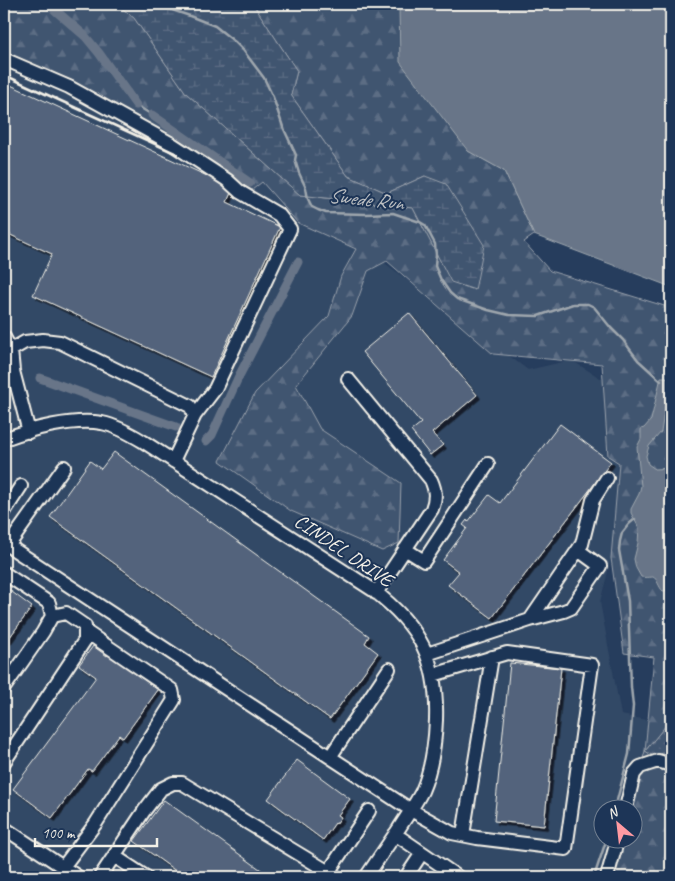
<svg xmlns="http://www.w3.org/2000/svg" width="675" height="881" font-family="Caveat,sans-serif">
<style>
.built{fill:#334966;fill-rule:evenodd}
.green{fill:url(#green-dots);stroke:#9aa2ac}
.forest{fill:url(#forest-firs);stroke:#9aa2ac}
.wetland{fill:url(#wetland-marsh);stroke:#9aa2ac}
.water{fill:#677588;stroke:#9fa7ae}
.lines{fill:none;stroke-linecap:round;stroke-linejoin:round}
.stream{stroke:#9fa7ae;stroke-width:2.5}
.canal{stroke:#677588;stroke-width:9}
.building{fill:#52647b;stroke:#f4f1e8;filter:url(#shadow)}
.minor-casing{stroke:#f4f1e8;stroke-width:16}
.minor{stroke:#1d3557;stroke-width:12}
.rail{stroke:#f4f1e8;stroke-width:2.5}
.labels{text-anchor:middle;stroke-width:4;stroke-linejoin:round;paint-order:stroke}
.street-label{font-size:20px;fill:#f4f1e8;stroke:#1d3557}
.water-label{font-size:21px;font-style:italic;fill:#bcbfc2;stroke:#1d3557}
</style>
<defs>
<pattern id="green-dots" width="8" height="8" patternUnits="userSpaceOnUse" patternTransform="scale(1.25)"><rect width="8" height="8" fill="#40546f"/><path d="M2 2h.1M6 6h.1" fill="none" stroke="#5c6d84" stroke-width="1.8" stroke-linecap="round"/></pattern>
<pattern id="forest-firs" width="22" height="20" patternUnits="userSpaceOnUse" patternTransform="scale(1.25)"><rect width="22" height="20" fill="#40546f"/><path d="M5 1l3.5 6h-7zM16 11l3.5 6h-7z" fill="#5c6d84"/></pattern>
<pattern id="wetland-marsh" width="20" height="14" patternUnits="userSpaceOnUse" patternTransform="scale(1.25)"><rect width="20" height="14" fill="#40546f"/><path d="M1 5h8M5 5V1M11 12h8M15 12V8" fill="none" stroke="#5c6d84"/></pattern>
<filter id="shadow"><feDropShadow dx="3.5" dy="3.5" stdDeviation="0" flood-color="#0009"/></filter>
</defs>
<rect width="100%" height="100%" fill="#263d5d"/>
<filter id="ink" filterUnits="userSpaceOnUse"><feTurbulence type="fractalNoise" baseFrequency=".02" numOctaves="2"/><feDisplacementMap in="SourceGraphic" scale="10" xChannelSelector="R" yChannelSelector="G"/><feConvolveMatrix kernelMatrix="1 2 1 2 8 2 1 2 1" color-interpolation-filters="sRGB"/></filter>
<g filter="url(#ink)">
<path class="built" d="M4,4L211,138L386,264L528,370L571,360L613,386L636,464L600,602L621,715L668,724L671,877H4ZM602,808H632V838H602Z"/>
<path class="green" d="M671,719V767L645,751Z"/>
<path class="forest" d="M4,4H117L134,18L186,93L300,195L413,208L451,281L425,176L387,193L348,176L291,95L297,71L253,4H398L468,151L504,171L534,235L524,242L550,271L671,308V719L645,751L671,767V877H611L622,839L632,838V808H630L645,751L654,657L624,653L611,558L619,463L608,456L602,364L493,354L387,261L368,271L352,316L296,385L320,429L401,483L399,543L382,551L291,511L220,461L255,393L329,316L341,276L356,249L298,223L262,182L252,190L83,89L4,53Z"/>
<path class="wetland" d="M117,4H253L297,71L291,95L348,176L387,193L425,176L446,184L484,245L475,290L451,282L413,208L300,195L186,93L134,18Z"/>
<path class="water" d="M398,4H671V287L534,235L504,171L468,151L400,62L399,7Z
M661,377H665L669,378L671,382V388L670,393L666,401L661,432L649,446L646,456L648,464L655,469L671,468V590L663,591C659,588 657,578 653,577C652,577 644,578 641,577L636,568L634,559L638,543L639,528L631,513V509L639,494L641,486L637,447L641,439V429L644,428L651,420Z"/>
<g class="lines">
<path class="stream" d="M156,4L166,8L187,15L215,26L235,42L243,50L264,78L273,97L283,127L296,155L295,160L299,173L306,188L308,199L312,207L318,210L326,213L366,214L393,213L420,222L425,225L435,244L436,255L435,266L441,280L450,293L457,299L488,310L509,315L538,316L573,304H588L594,307L611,328L623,340L638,360L661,381
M136,105L152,115
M615,808L629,754L633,706L631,687L628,601L619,550L620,541L622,533L629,524L635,519
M594,877L607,838"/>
<path class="canal" d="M48,4L85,36L99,53L136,105
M152,115L250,183
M40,378L176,427
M206,441L212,435L238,378L298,262"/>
</g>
<path class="building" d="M4,82L233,188L227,202L280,227L211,377L33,295L52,254L4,232Z
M409,313L477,395L432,433L443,445L430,455L411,431L421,423L362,352Z
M560,424L611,462L492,618L448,585L459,572L443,560L467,528L463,525L467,520L468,522L489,495L500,503Z
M114,452L369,636L365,643L378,653L330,719L50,517L90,461L101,469Z
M4,586L32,607L4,645Z
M93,646L107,656L109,654L158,690L123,738L119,735L92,771L88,769L52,818L13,789L96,677L79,665Z
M510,663L561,668L544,826L494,821Z
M297,760L350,799L338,815L341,817L336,824L335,823L323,840L268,799Z
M164,800L271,877H184L134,841Z"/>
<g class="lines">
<g class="minor-casing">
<path id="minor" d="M4,59L69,87L172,144L227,180L240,192L279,215L290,229L215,389L195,415L173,461
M4,337L11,350L13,371L29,432
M11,350L25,342L43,340L60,342L190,406L195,415
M348,379L431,480C436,491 436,498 432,509L376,593
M4,439C31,429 73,418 102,423C117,426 131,434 144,442L373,590C420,626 438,660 436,720C435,745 432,768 422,791C415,805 406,817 398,830C387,846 377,861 366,877
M4,512L21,486
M4,543L330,757L389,669
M8,546L64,467
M405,549L424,561L488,464
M4,573L49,603L52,616
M530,620L564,611L571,608L600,566L578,550
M427,654L530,620L582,544L593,500L607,478
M4,688L43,632L52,616L66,613L85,626V640L4,762
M330,757L411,810L452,833L477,838L566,849L592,665L507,653L433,675
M626,808L634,774L640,767L658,761L671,765
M4,828L78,877
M395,834L458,877
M463,835L492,657
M114,856L146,877
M63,867L96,823L174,700L172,690L85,631
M100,877L144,811L161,789L173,783H182L337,877
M325,877L369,811
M406,877L422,853
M607,877L618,838"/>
</g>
<use href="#minor" class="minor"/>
<path class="rail" d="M4,72L11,78L28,86L177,154"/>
</g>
</g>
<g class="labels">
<g class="street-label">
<text transform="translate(344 550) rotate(34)" y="7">CINDEL DRIVE</text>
</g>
<g class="water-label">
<text transform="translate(366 199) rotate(6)" y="7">Swede Run</text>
</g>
</g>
<rect width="675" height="881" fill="none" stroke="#1d3557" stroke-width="20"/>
<rect x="10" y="10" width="655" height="861" fill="none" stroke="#f4f1e8" stroke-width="2" filter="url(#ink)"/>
<g transform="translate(618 824) rotate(332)"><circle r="24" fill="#1d3557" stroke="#738091"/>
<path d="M0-4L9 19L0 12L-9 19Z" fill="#ff9aa2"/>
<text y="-8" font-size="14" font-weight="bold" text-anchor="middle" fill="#f4f1e8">N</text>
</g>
<path d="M35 838v8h122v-8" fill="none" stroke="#f4f1e8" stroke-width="2.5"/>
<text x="42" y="838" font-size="15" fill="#f4f1e8" stroke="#1d3557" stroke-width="4" paint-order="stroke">100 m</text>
</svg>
